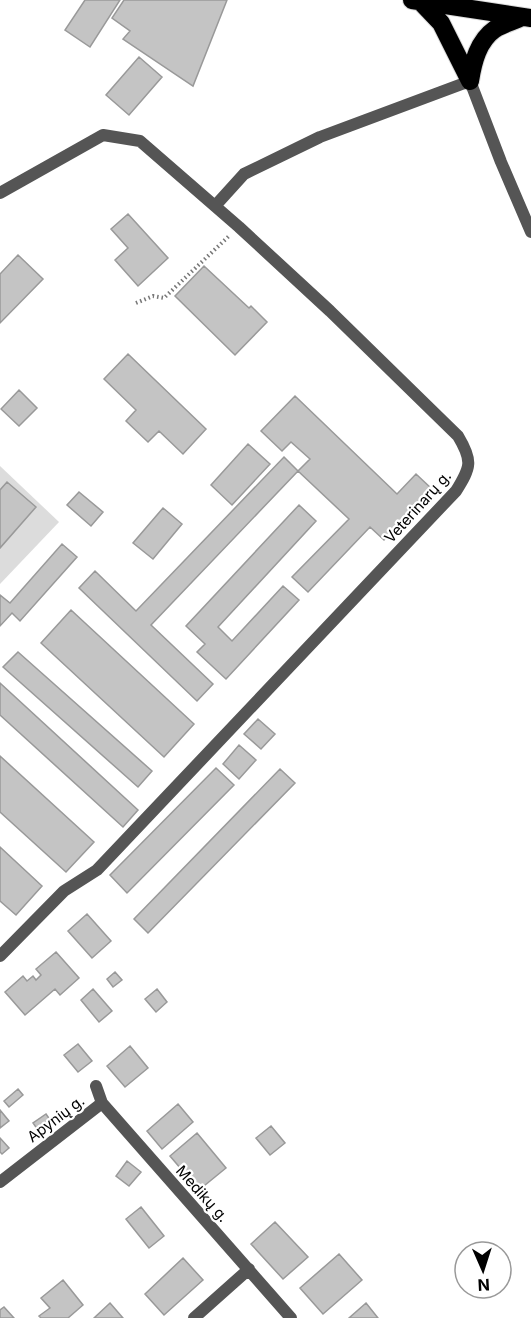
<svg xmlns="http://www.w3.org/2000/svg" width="531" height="1318" font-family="Inter,sans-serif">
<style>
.green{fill:#dcdcdc}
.building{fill:#c4c4c4;stroke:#999;stroke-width:1.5}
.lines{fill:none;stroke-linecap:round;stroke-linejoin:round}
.highway-casing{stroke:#dbdbdb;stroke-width:20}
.path{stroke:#777;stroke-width:4;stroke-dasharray:1.5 3;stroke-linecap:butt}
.street{stroke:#555;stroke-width:12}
.highway{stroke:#000;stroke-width:18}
.labels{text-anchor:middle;stroke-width:4.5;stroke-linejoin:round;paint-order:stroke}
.street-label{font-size:15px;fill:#000;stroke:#fff}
</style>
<rect width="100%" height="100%" fill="#fff"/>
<path class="green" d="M0,466L59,522L0,584Z"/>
<path class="building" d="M85,0H120L90,47L65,30Z
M124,0H227L193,86L123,39L130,31L112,18Z
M139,57L162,77L129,115L106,95Z
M128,214L168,258L138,286L115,260L128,248L111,229Z
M18,255L43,279L0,323V274Z
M204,266L249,308L251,306L267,322L235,355L175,296Z
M128,354L206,429L183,454L159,431L148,442L126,421L136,410L104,379Z
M19,390L37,408L19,426L1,409Z
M295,396L397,494L416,474L432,489L384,540L370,527L308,592L292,577L349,519L298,471L310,459L291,442L282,451L261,431Z
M248,444L270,464L232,505L211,485Z
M284,457L298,471L151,625L213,684L197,701L79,588L95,571L136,611Z
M7,482L36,507L0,548V490Z
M79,492L103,512L91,526L67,505Z
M299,505L316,521L218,627L232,641L283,586L299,600L226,679L197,652L205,644L186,626Z
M163,508L182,524L153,559L133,543Z
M62,544L77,557L20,621L12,613L0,626V595L10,603Z
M71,610L194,724L164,757L41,643Z
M18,652L152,771L138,787L3,667Z
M0,683L138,810L123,827L0,715Z
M258,719L275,734L261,749L244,734Z
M239,745L256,760L239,779L223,764Z
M0,756L94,842L66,872L0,812Z
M216,768L234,785L127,893L110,875Z
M280,769L295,783L148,933L134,919Z
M0,847L42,886L16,915L0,901Z
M87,914L111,941L92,958L68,931Z
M56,952L79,978L60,995L55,989L25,1015L5,992L23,976L27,981L33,976L36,980L41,975L36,969Z
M115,972L122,980L113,987L107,979Z
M93,989L112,1011L99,1022L81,1000Z
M157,989L167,1002L156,1012L145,999Z
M78,1044L92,1061L78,1072L64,1055Z
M130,1046L148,1068L125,1087L107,1066Z
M18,1089L23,1095L9,1107L4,1101Z
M178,1104L193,1122L162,1149L147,1131Z
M0,1110L9,1121L0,1128Z
M46,1114L53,1124L40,1133L33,1123Z
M271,1126L285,1143L270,1155L256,1138Z
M197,1133L226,1168L199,1190L170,1156Z
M0,1138L9,1148L2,1154L0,1152Z
M127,1161L141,1172L129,1186L116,1176Z
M141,1207L164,1236L149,1248L126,1219Z
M275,1222L308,1257L283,1279L251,1244Z
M339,1254L362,1280L323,1314L300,1288Z
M183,1258L203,1280L164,1315L145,1294Z
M63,1280L83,1305L68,1318H41L39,1316L50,1308L41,1298Z
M110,1303L123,1318H94Z
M366,1303L378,1318H349Z
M4,1307L14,1318H0V1310Z"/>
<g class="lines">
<g class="highway-casing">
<path id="highway" d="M412,0L531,18
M420,1L441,23L470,81
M470,81C473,62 478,41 495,29C503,24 514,21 522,17"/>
</g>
<path class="path" d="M136,303L153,296L164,298L229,236"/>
<path class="street" d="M0,193L103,135L140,141L239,227L330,311L458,436C473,461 471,467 456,491L97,870L64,891L0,956
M215,206L244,174L320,137L470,81L501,162L531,232
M96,1086L102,1103L291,1318
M0,1182L102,1103
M194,1318L249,1269"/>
<use href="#highway" class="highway"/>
</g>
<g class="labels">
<g class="street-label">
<text transform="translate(418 507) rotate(-48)" y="5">Veterinarų g.</text>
<text transform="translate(56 1119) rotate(-37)" y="5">Apynių g.</text>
<text transform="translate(202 1194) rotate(48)" y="5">Medikų g.</text>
</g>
</g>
<g transform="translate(483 1270) rotate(177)"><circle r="28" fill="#ffffff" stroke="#999999" stroke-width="1.5"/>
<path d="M0-4.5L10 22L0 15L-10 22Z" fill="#000000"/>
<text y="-9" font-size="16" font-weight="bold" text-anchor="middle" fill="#000000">N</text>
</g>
</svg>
